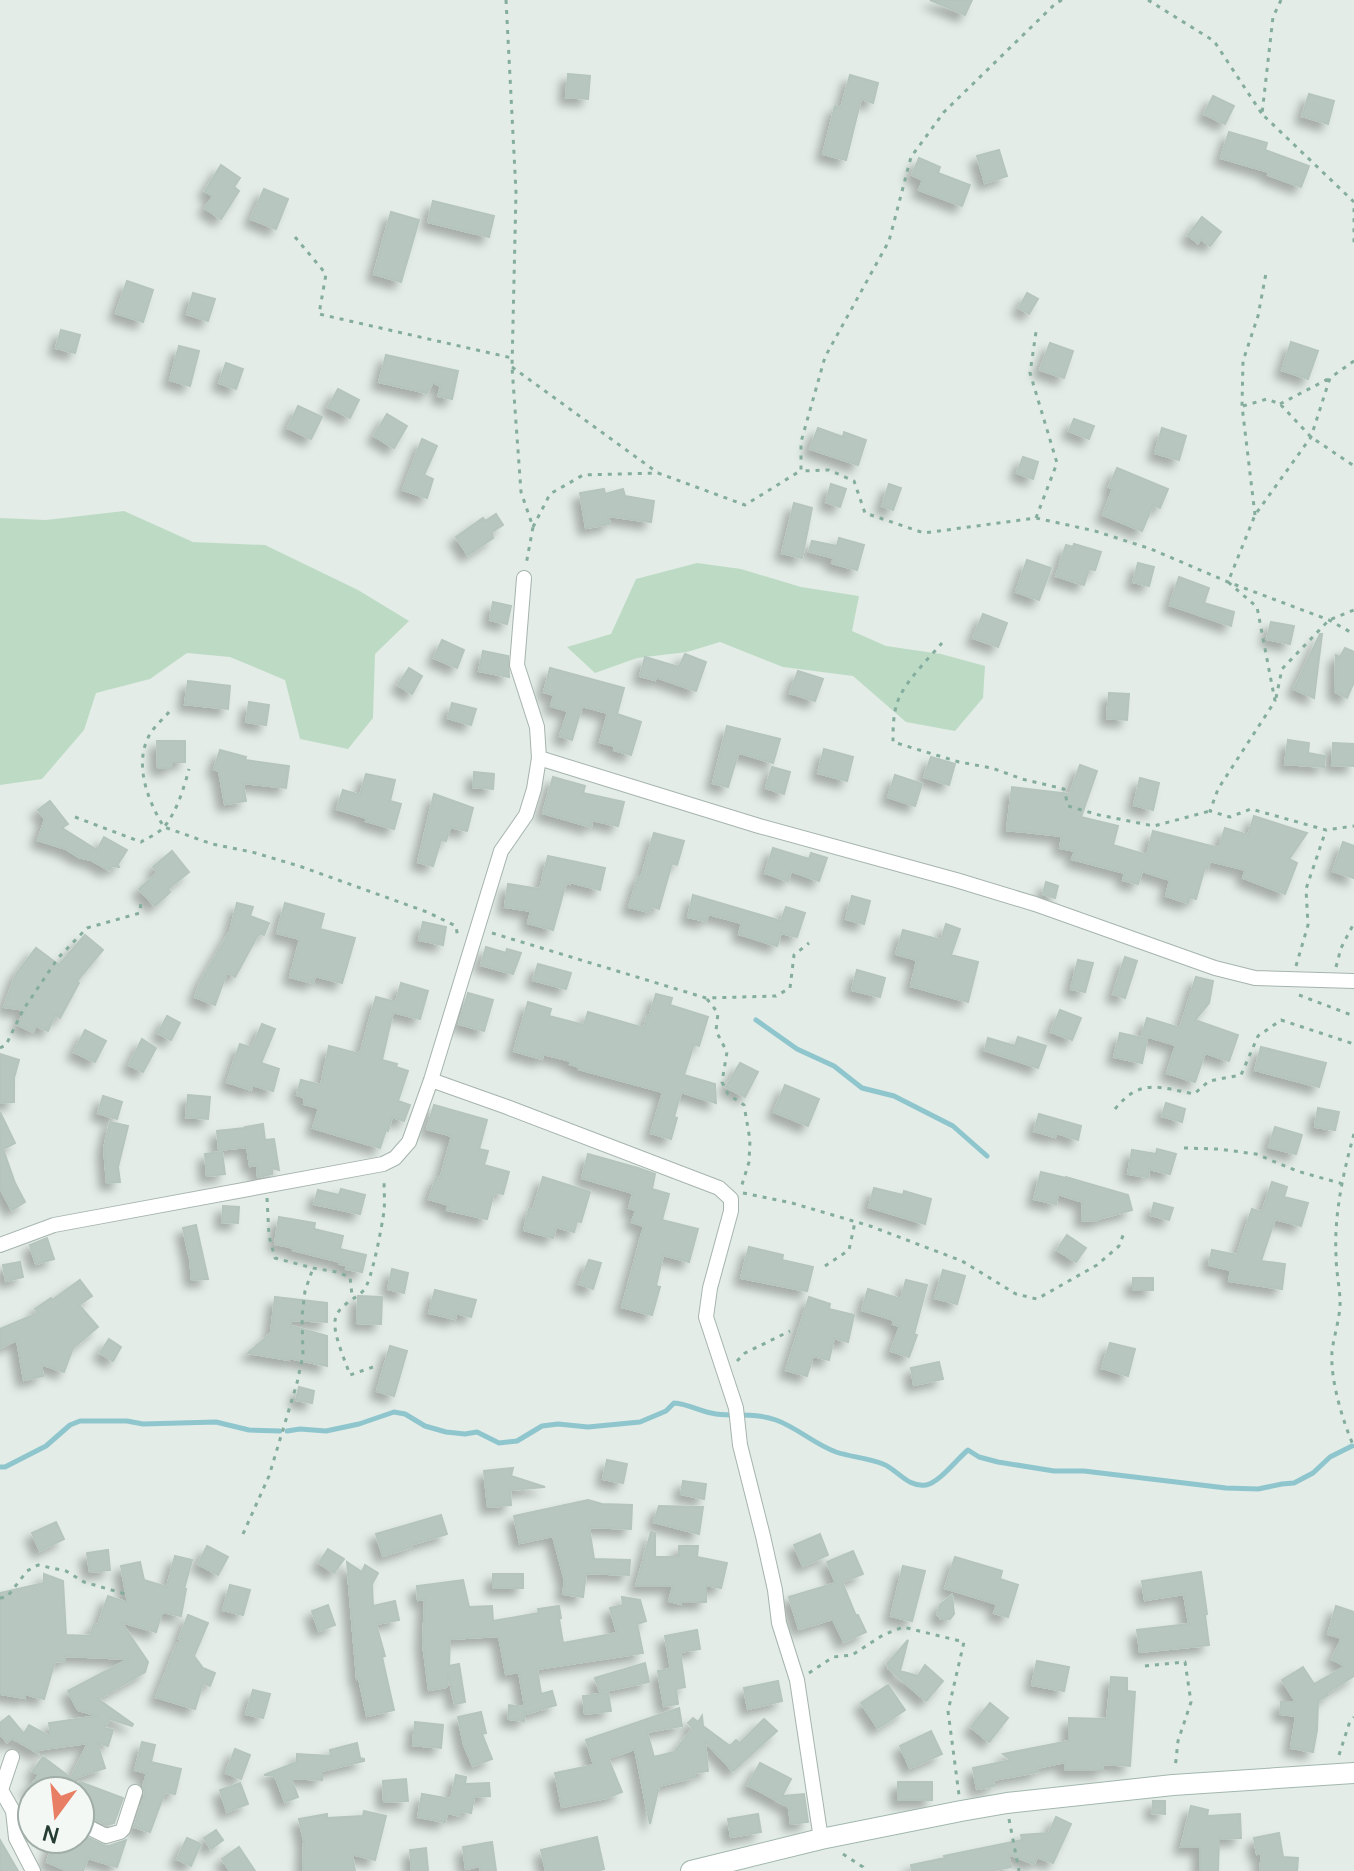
<svg xmlns="http://www.w3.org/2000/svg" width="1354" height="1871" font-family="Manrope,sans-serif">
<style>
.green{fill:#bddbc4}
.lines{fill:none;stroke-linecap:round;stroke-linejoin:round}
.stream{stroke:#8fc6cd;stroke-width:5}
.building{fill:#b8c6c0;stroke:#b5c5be;stroke-width:2;filter:url(#shadow)}
.minor-casing{stroke:#a6b4ae;stroke-width:16}
.secondary-casing{stroke:#a2b7ae;stroke-width:22}
.path{stroke:#85ad9f;stroke-width:3;stroke-dasharray:4 6;stroke-linecap:butt}
.minor{stroke:#fff;stroke-width:14}
.secondary{stroke:#fff;stroke-width:20}
</style>
<defs>
<filter id="shadow"><feDropShadow dx="-7" dy="7" stdDeviation="4" flood-color="#0004"/></filter>
</defs>
<rect width="100%" height="100%" fill="#e3ece7"/>
<path class="green" d="M124,511L193,542L265,545L358,590L409,621L375,654L373,718L348,749L300,739L285,680L230,657L187,653L150,679L96,693L84,730L42,779L0,785V518L46,520Z
M697,563L741,569L801,587L859,596L852,631L886,646L941,654L985,666L983,698L955,731L906,722L853,676L783,667L720,642L687,652L637,658L595,673L567,647L611,634L636,579Z"/>
<g class="lines">
<path class="stream" d="M756,1020L797,1049L834,1066L862,1088L894,1096L953,1126L987,1156
M287,1431L300,1429L326,1431L359,1424L394,1412L405,1414L425,1426L446,1432L465,1434L477,1432L499,1443L517,1441L542,1426L558,1424L588,1427L640,1422L666,1411L674,1403C689,1404 701,1412 716,1414C738,1417 753,1412 776,1420C798,1428 814,1444 836,1452C851,1457 868,1458 883,1464C898,1470 908,1488 926,1485C939,1483 957,1459 968,1450L979,1457L998,1462L1054,1471H1084L1226,1488L1258,1489L1282,1484L1294,1483L1313,1473L1330,1457L1352,1446
M0,1467H5L46,1446L70,1425L80,1421H127L143,1424L216,1422L249,1430L280,1431"/>
</g>
<path class="building" d="M930,0H972L965,15Z
M568,74L590,76L588,99L566,97Z
M850,75L878,83L873,103L861,99L846,160L823,154L835,106L841,108Z
M1309,94L1334,101L1328,124L1302,116Z
M1213,96L1234,106L1225,124L1204,114Z
M1229,132L1267,143L1265,150L1309,166L1301,187L1268,175L1269,172L1221,158Z
M999,150L1007,176L985,183L977,156Z
M919,158L940,167L938,173L970,185L962,206L919,190L923,180L912,175Z
M221,165L240,178L234,187L239,191L221,219L205,208L213,196L205,191Z
M264,189L288,199L276,229L251,219Z
M433,201L494,216L489,237L428,222Z
M391,212L419,220L401,282L374,274Z
M1202,217L1221,232L1210,246L1201,239L1198,243L1188,235Z
M127,281L153,290L143,322L116,313Z
M193,293L215,299L208,321L187,314Z
M1027,293L1038,299L1029,314L1019,308Z
M61,330L80,335L75,353L56,348Z
M1291,342L1318,351L1308,379L1282,370Z
M1050,343L1073,351L1064,378L1040,370Z
M179,346L199,351L190,386L170,380Z
M386,355L458,371L452,399L438,396L441,386L433,382L427,393L379,382Z
M226,363L243,369L236,389L219,383Z
M338,389L359,400L350,418L328,407Z
M298,406L322,417L311,439L288,428Z
M387,414L407,426L394,448L374,436Z
M1074,419L1094,426L1089,439L1069,431Z
M818,428L843,437L844,432L866,440L858,465L810,449Z
M1162,428L1186,436L1179,460L1155,453Z
M422,439L437,446L424,475L433,479L427,498L403,490Z
M1023,457L1038,462L1033,479L1017,473Z
M1117,468L1168,489L1160,508L1153,505L1142,531L1103,515L1113,488L1109,487Z
M831,484L846,489L840,507L826,502Z
M889,484L901,488L893,510L882,506Z
M604,489L605,494L623,489L625,496L654,501L651,522L608,516L610,524L586,528L580,493Z
M794,503L812,508L802,558L782,553Z
M496,514L503,525L492,532L493,538L468,555L456,537L483,518L485,521Z
M839,538L864,545L857,570L832,563L834,558L809,551L812,541L837,546Z
M1074,544L1101,552L1095,570L1089,569L1084,585L1056,576L1066,545L1073,547Z
M1027,560L1051,568L1039,600L1016,592Z
M1138,563L1154,567L1149,586L1133,582Z
M1179,577L1209,588L1204,603L1234,612L1231,626L1170,605Z
M493,602L511,606L507,624L490,620Z
M983,614L1007,623L998,647L973,638Z
M1271,622L1294,626L1290,644L1267,639Z
M1320,634H1322L1314,698L1294,689Z
M442,640L464,650L457,668L434,658Z
M1345,648L1354,652V682L1347,698L1335,692L1336,655L1340,657Z
M483,651L508,656L509,677L479,671Z
M685,654L706,662L696,691L656,677L655,680L640,676L645,657L679,667Z
M409,668L422,676L412,694L398,685Z
M550,668L624,688L617,714L641,722L631,755L614,750L615,746L600,742L608,713L582,706L572,740L560,736L568,711L551,706L554,695L544,692Z
M798,671L823,679L815,701L790,693Z
M188,681L230,686L228,709L185,704Z
M1109,693L1129,694L1127,720L1107,718Z
M249,702L269,705L266,725L246,722Z
M452,703L476,709L471,725L448,718Z
M727,726L780,739L773,763L740,753L738,754L728,787L713,783Z
M1288,740L1309,743L1308,753L1325,756L1324,767L1285,764Z
M157,741H185V762H172V768H158Z
M1333,743L1354,744V766L1332,765Z
M824,749L853,757L847,781L818,773Z
M220,750L246,757L245,760L289,766L286,788L243,783L246,801L225,804L219,771L214,769Z
M931,757L955,764L949,785L924,777Z
M1080,765L1097,771L1081,817L1118,826L1113,845L1147,855L1153,831L1219,848L1225,828L1248,835L1254,816L1307,833L1289,859L1297,863L1285,894L1243,878L1246,870L1210,861L1208,868L1205,867L1196,899L1190,897L1188,903L1166,896L1170,880L1142,871L1138,884L1123,880L1125,873L1072,859L1075,851L1060,848L1062,836L1007,830L1012,787L1070,794Z
M772,767L790,772L784,794L766,788Z
M474,772L494,774L493,789L473,787Z
M366,774L395,780L390,801L401,804L394,829L366,821L367,818L337,809L343,790L360,795Z
M895,775L922,784L915,806L888,797Z
M553,777L585,786L583,793L624,802L618,826L592,820L591,827L543,813Z
M1140,778L1159,783L1153,810L1134,805Z
M434,794L473,808L467,831L450,827L446,841L441,840L433,866L418,862Z
M50,801L68,824L62,828L97,850L104,837L127,850L118,864L119,867L111,866L109,870L91,860L79,857L66,849L38,840L45,819L38,810Z
M654,833L684,841L677,865L672,863L659,909L651,906L649,912L629,907L638,877L641,878Z
M1343,842L1354,846V878L1333,871Z
M773,848L809,859L811,853L827,858L819,881L791,871L788,881L765,873Z
M172,851L189,872L168,889L170,892L155,906L139,889L158,872L153,867Z
M548,856L605,868L600,890L570,882V884L566,883L553,930L528,923L531,911L505,907L508,884L540,889Z
M1046,882L1058,886L1055,898L1043,894Z
M693,895L781,921L786,907L805,913L797,937L781,933L777,946L739,934L742,923L708,914L706,921L688,917Z
M852,896L870,901L864,924L846,919Z
M237,903L253,907L250,916L269,923L264,935L259,933L235,977L227,972L215,1005L195,997L201,981L230,931Z
M285,903L324,914L320,929L355,938L342,983L315,976L313,983L290,977L300,939L277,933Z
M423,922L446,927L443,945L419,940Z
M946,924L960,929L951,955L978,962L968,1002L911,986L917,960L896,954L903,930L941,940Z
M85,935L103,950L77,981L79,983L60,1018L55,1015L48,1031L36,1026L33,1032L18,1025L25,1010L4,1007L16,974L36,948L59,965Z
M486,947L506,953L507,949L521,953L513,974L481,965Z
M1125,957L1137,961L1125,998L1113,994Z
M1078,960L1093,963L1085,992L1071,989Z
M538,964L571,973L566,989L533,980Z
M857,970L885,978L880,997L852,990Z
M1196,977L1213,981L1209,1003L1195,1020L1238,1035L1229,1061L1205,1053L1195,1082L1167,1073L1176,1045L1142,1035L1147,1018L1180,1028Z
M401,983L428,991L420,1019L393,1012L382,1060L397,1064L396,1067L408,1071L398,1101L410,1105L404,1121L392,1117L388,1131L386,1130L380,1148L313,1128L319,1108L304,1104L305,1098L297,1095L301,1080L321,1085L329,1046L360,1054L376,997L396,1002Z
M468,993L493,1000L484,1031L459,1024Z
M656,994L672,998L670,1005L708,1017L699,1046L694,1044L684,1075L715,1084L716,1103L681,1092L674,1117L677,1118L671,1139L651,1133L663,1092L579,1069L580,1067L570,1064L571,1061L543,1054L542,1059L514,1051L528,1002L551,1009L549,1016L584,1025L588,1012L644,1028L647,1016L649,1017Z
M1060,1010L1081,1018L1072,1040L1051,1032Z
M167,1016L180,1023L171,1040L158,1033Z
M262,1024L275,1029L261,1063L279,1069L273,1091L252,1085L251,1090L227,1082L240,1044L252,1048Z
M85,1030L106,1041L95,1062L74,1052Z
M1120,1033L1147,1039L1142,1063L1114,1057Z
M1018,1037L1046,1046L1038,1068L985,1050L988,1038L1015,1046Z
M142,1039L156,1048L143,1072L129,1065Z
M1261,1047L1326,1063L1319,1087L1255,1070Z
M0,1054L19,1060L14,1078V1102L0,1103Z
M740,1063L758,1072L745,1097L726,1087Z
M785,1085L819,1099L808,1126L774,1112Z
M188,1095L210,1097L208,1119L186,1117Z
M103,1096L122,1102L117,1119L98,1113Z
M1166,1103L1185,1109L1182,1122L1162,1116Z
M434,1105L487,1120L479,1149L488,1151L484,1165L509,1172L503,1194L494,1192L487,1219L447,1210L449,1205L429,1199L436,1178L440,1179L452,1136L427,1129Z
M1318,1108L1339,1112L1335,1130L1315,1127Z
M0,1112L15,1143L3,1149L15,1183L25,1202L12,1210L0,1188Z
M1039,1114L1081,1126L1078,1140L1057,1133L1055,1137L1034,1131Z
M110,1122L128,1126L118,1167L120,1182L107,1183L104,1148Z
M263,1124L265,1140L274,1139L279,1170L272,1168V1174L258,1177L257,1165L250,1166L247,1147L219,1150L217,1131L245,1128V1127Z
M1275,1127L1302,1135L1296,1154L1269,1147Z
M1157,1149L1176,1154L1170,1174L1149,1169L1148,1177L1128,1174L1132,1150L1156,1154Z
M222,1152L225,1174L207,1176L205,1154Z
M588,1154L638,1168L655,1174L652,1189L669,1194L662,1220L698,1229L689,1262L663,1255L656,1286L660,1287L652,1315L622,1307L644,1226L632,1222L636,1210L629,1208L633,1193L582,1178Z
M1041,1172L1066,1178V1177L1128,1195L1132,1210L1098,1219V1221L1082,1220L1083,1202L1058,1194L1056,1204L1034,1199Z
M543,1177L590,1192L581,1222L577,1221L574,1232L556,1227L553,1238L524,1230L529,1209L533,1210Z
M1272,1182L1287,1187L1284,1197L1308,1203L1301,1226L1275,1219L1261,1261L1285,1264L1282,1289L1229,1281L1231,1270L1209,1265L1212,1250L1237,1255L1252,1209L1262,1212Z
M874,1188L903,1195L904,1191L931,1199L925,1224L869,1207Z
M341,1189L365,1195L360,1214L314,1204L318,1190L339,1195Z
M1154,1203L1173,1208L1169,1220L1151,1215Z
M223,1206L239,1207L238,1223L222,1222Z
M279,1217L315,1223L314,1229L343,1236L340,1249L366,1255L362,1272L346,1269L347,1265L340,1264L341,1262L293,1250L294,1248L275,1244Z
M196,1225L208,1279L192,1280L190,1259L183,1228Z
M1067,1235L1086,1248L1076,1262L1057,1250Z
M47,1238L54,1259L36,1264L30,1245Z
M749,1247L783,1255L782,1260L813,1267L807,1291L741,1278Z
M589,1260L601,1263L593,1289L579,1284Z
M20,1262L23,1277L6,1281L3,1265Z
M392,1269L408,1273L404,1293L388,1289Z
M943,1270L965,1276L957,1304L935,1298Z
M1133,1278H1153V1290H1133Z
M80,1280L92,1296L79,1305L98,1327L73,1348L64,1372L41,1364L43,1376L24,1380L17,1340L0,1348V1329L38,1313L35,1309L51,1298L52,1300Z
M906,1280L927,1285L914,1334L917,1335L909,1357L891,1351L900,1326L893,1324L894,1320L862,1310L868,1289L901,1299Z
M435,1290L476,1300L471,1317L456,1313L455,1319L429,1313Z
M358,1296L382,1297L381,1324L357,1323Z
M275,1297L327,1303V1322L291,1320V1326L327,1336V1366L289,1358V1360L248,1353L271,1333Z
M809,1297L830,1304L829,1309L854,1315L848,1342L834,1338L829,1360L813,1356L807,1376L786,1370Z
M109,1339L121,1347L113,1361L100,1353Z
M1110,1343L1135,1349L1128,1376L1102,1368Z
M390,1346L407,1351L394,1396L377,1391Z
M939,1362L943,1379L914,1385L911,1368Z
M299,1387L314,1391L312,1403L296,1400Z
M607,1460L627,1464L623,1483L603,1479Z
M513,1468L511,1476L545,1487L510,1490L511,1505L488,1507L484,1471Z
M683,1481L706,1484L704,1499L681,1494Z
M588,1500L602,1504L632,1505L631,1529L589,1527L594,1559L630,1560L629,1575L586,1573L583,1597L563,1594L565,1581L553,1536L520,1543L514,1516Z
M659,1506L703,1507L699,1534L654,1522Z
M441,1515L447,1534L410,1545L411,1547L383,1556L376,1534Z
M56,1522L64,1539L40,1551L32,1533Z
M651,1532L655,1533V1557H679V1546H698L697,1557L727,1563L721,1588L706,1585V1602H681V1604L669,1601L673,1586H636Z
M820,1534L828,1555L803,1566L794,1545Z
M207,1546L228,1557L218,1575L198,1564Z
M328,1549L344,1559L334,1573L319,1563Z
M108,1550L110,1570L90,1572L87,1553Z
M853,1551L863,1574L842,1582L856,1616L858,1615L866,1632L844,1642L833,1619L799,1629L789,1597L836,1583L827,1562Z
M175,1556L192,1560L184,1589H186L181,1616L162,1612L156,1632L121,1622L148,1662L145,1672L98,1699L133,1724L132,1726L110,1719L104,1728L113,1730L108,1746L97,1743L105,1768L72,1779L80,1785V1782L123,1798L114,1823L107,1825L80,1813V1791H59L49,1783L43,1791H27L39,1775L33,1771L43,1757L71,1778L88,1743L37,1750L38,1753L12,1738L7,1742L0,1734V1723L9,1716L24,1734L29,1725L51,1737L49,1723L98,1716L78,1710L68,1691L129,1659L65,1656V1662L55,1661L44,1699L25,1694V1698L0,1694V1593L44,1583V1574L63,1581L66,1635L90,1636L94,1624L98,1625L108,1596L128,1603L121,1566L140,1562L144,1580L167,1587Z
M955,1557L1002,1571L1000,1579L1018,1585L1008,1617L994,1613L997,1604L945,1588Z
M347,1562L362,1572L365,1565L378,1573L372,1584L373,1606L395,1601L399,1620L376,1624L385,1656L382,1657L394,1710L367,1716L359,1678L357,1679Z
M903,1566L925,1571L912,1621L891,1616Z
M1201,1572L1207,1614L1205,1615L1209,1645L1140,1652L1137,1630L1189,1624L1184,1594L1145,1600L1142,1581Z
M493,1574H523V1588H493Z
M463,1580L469,1607L492,1606L493,1621L539,1613L538,1609L559,1606L561,1618L559,1619L563,1643L617,1633L610,1608L623,1605L622,1597L640,1600L646,1621L637,1624L643,1653L537,1669L541,1694L552,1691L556,1705L526,1714V1710L524,1721L508,1719L509,1705L525,1707L519,1672L506,1674L499,1636L450,1639L449,1666L459,1664L465,1702L455,1704L448,1673L447,1687L429,1690L423,1644L425,1599L418,1600L417,1586Z
M230,1585L250,1590L243,1615L223,1610Z
M952,1595L954,1614L950,1619H941L937,1614L940,1605Z
M328,1605L335,1625L319,1631L312,1611Z
M1336,1606L1354,1612V1676L1327,1693L1328,1695L1318,1701L1317,1730L1313,1752L1291,1748L1296,1716L1280,1714L1281,1702H1296L1282,1680L1303,1667L1314,1684L1346,1666L1332,1659L1342,1638L1328,1634Z
M188,1615L208,1623L194,1656L203,1668L215,1673L210,1686L203,1683L195,1709L156,1697L177,1644L185,1640L179,1639Z
M697,1630L700,1649L680,1652L685,1687L676,1689L678,1704L664,1706L658,1671L671,1669L665,1636Z
M908,1640L900,1671L918,1676L925,1665L943,1681L926,1701L888,1668L892,1669L887,1664Z
M1037,1661L1069,1667L1064,1691L1032,1685Z
M645,1663L649,1682L600,1692L595,1678Z
M1111,1677L1127,1678V1691L1135,1692L1130,1766L1102,1764L1103,1770H1065V1762L1037,1768L1038,1772L993,1780L994,1786L977,1789L973,1768L1011,1760L1003,1754L1069,1741V1718L1107,1719Z
M778,1681L782,1701L748,1709L744,1688Z
M888,1685L905,1710L878,1728L861,1703Z
M253,1690L270,1694L263,1718L246,1714Z
M608,1693L611,1711L585,1714L583,1696Z
M990,1703L1008,1718L989,1742L971,1727Z
M679,1708L682,1726L647,1732L654,1757L674,1752L693,1728L688,1723L693,1718L698,1722L702,1716L703,1726L730,1746L736,1740L740,1743L764,1719L777,1731L733,1771L705,1741L708,1771L694,1773L695,1777L659,1786L650,1824L635,1749L608,1758L622,1792L606,1798L562,1807L555,1773L594,1765L586,1740Z
M481,1712L486,1733L482,1734L492,1759L473,1766L464,1745L458,1717Z
M415,1722L443,1725L441,1748L413,1745Z
M931,1731L942,1754L910,1768L900,1746Z
M142,1742L155,1745L151,1762L181,1769L175,1794L165,1792L150,1832L134,1827L145,1795L143,1787L147,1773L135,1770Z
M357,1743L360,1758L364,1759V1761L322,1771V1780L291,1778L298,1797L285,1802L275,1776L264,1775L297,1762V1754L331,1756L330,1750Z
M235,1749L250,1755L241,1779L226,1773Z
M760,1763L791,1779L782,1796L804,1794L808,1822L791,1824L789,1809H793L748,1785Z
M456,1775L466,1777L465,1784L489,1783L490,1796L474,1797L471,1813L461,1811V1816L447,1813L445,1822L418,1817L422,1794L451,1799Z
M406,1779L408,1801L384,1802L383,1781Z
M898,1782H932V1800H898Z
M240,1783L239,1786L241,1785L248,1804L227,1812L220,1790Z
M1153,1801H1165V1814L1152,1813Z
M1191,1806L1208,1810L1207,1816L1240,1814L1241,1838L1219,1839L1218,1871H1200V1847H1181Z
M364,1811L386,1816L375,1860L352,1854L355,1871H303L304,1841L299,1819L327,1814V1818L363,1816Z
M758,1814L761,1832L731,1837L728,1819Z
M1056,1817L1071,1824L1053,1863L1037,1857L1034,1864L1008,1854L1011,1867L989,1871H912L911,1865L945,1858L944,1856L1022,1840L1021,1835L1049,1833Z
M216,1830L223,1840L211,1849L204,1838Z
M1279,1833L1283,1857L1298,1858L1297,1871H1260L1262,1853L1257,1854L1254,1838Z
M80,1834L103,1845L109,1846L126,1840L117,1867L88,1858L83,1871H68L47,1862L54,1839H80Z
M597,1837L604,1869L596,1871H546L541,1850Z
M187,1838L201,1844L191,1866L177,1859Z
M0,1840L18,1871H0Z
M492,1842L496,1871H481L480,1866L466,1869L463,1847Z
M239,1847L255,1871H230L222,1859Z
M426,1848L428,1871H412L410,1850Z"/>
<g class="lines">
<g class="minor-casing">
<path id="minor" d="M539,758L759,826L956,880L1035,904L1215,968L1255,978L1354,981
M431,1080L507,1107L719,1188L731,1199V1211L710,1288L706,1317L736,1408L740,1445L763,1536L775,1590L779,1623L797,1680L821,1839
M0,1245L54,1225L383,1164L395,1158L409,1142L431,1080L501,851L526,815L534,789L539,758L537,727L517,665L524,578
M12,1757L1,1790L13,1811L16,1838L33,1871
M14,1819L32,1812
M80,1823L106,1836L120,1832L123,1829L135,1792"/>
</g>
<g class="secondary-casing">
<path id="secondary" d="M691,1871L821,1839L961,1811L1007,1803L1173,1785L1354,1773"/>
</g>
<path class="path" d="M506,0L516,192L512,367L521,492L533,527L526,565
M1062,0L1056,3L944,112L911,157L889,241L825,357L801,442V471L829,470L854,481L865,513L924,533L1036,518L1095,531L1151,549L1228,582L1329,620L1354,634
M1148,0L1214,41L1262,114
M1281,0L1273,17L1262,114L1354,202V243
M295,237L326,274L319,314L512,358
M1354,361L1330,378L1311,437L1255,515L1228,582L1257,607L1275,701L1218,789L1210,811L1230,817L1251,809L1326,830L1354,826
M512,367L658,473
M1280,404L1330,378
M1243,406L1267,399L1280,404L1311,437L1354,466
M1255,515L1242,406L1243,361L1258,316L1266,273
M1036,518L1057,463L1030,373L1036,332
M533,527L550,494L583,475L658,473L745,505L800,471
M942,643C929,658 907,680 899,698C893,712 893,728 893,742L959,762L992,768L1022,779L1064,789L1068,806L1099,815L1154,826L1210,811
M1276,698L1282,669L1329,620L1354,610
M169,712C164,718 157,724 152,731C132,760 147,800 164,827L212,844L252,852L302,867L427,912L456,926L458,939
M75,817L141,842C148,838 157,834 163,828C176,814 184,788 189,769
M492,933L706,998L776,996L790,988L794,955L809,943
M1296,966L1308,925L1306,889L1326,830
M1336,967L1341,948L1354,923
M1299,995L1354,1016
M707,999L718,1013L716,1031L727,1052L722,1082L728,1094L744,1105L750,1140L749,1162L741,1188
M0,1048L6,1045L23,1010L58,958L87,928L140,913L141,900
M1115,1109C1140,1078 1159,1087 1194,1094L1209,1081L1241,1075L1258,1036L1281,1020L1354,1044
M1354,1134C1343,1173 1334,1215 1336,1255C1336,1269 1339,1284 1340,1298C1341,1316 1334,1334 1332,1352C1330,1380 1343,1422 1354,1447
M1184,1148L1218,1149L1256,1154L1297,1171L1343,1184
M743,1193L792,1203L870,1226L962,1261L1016,1294L1037,1299L1097,1265L1119,1246L1125,1230
M267,1198L269,1236L275,1258L313,1268L337,1272L350,1277L352,1295
M825,1266L849,1250L855,1222
M737,1361L745,1353L790,1331
M373,1367L350,1375C346,1363 333,1334 335,1321C336,1306 356,1299 364,1290C372,1280 382,1226 384,1211C385,1201 384,1190 384,1179
M243,1534L269,1476L297,1383L303,1355L302,1316L305,1291L313,1268
M0,1598L7,1597L27,1571L38,1565L66,1571L84,1582L129,1595
M1145,1666L1185,1662L1191,1702L1178,1741L1175,1769
M809,1673L833,1657L852,1655L883,1635L903,1627L964,1642L948,1711L959,1795
M1339,1755L1349,1724L1354,1717
M1009,1819L1019,1871
M843,1854L863,1867L864,1871"/>
<use href="#minor" class="minor"/>
<use href="#secondary" class="secondary"/>
</g>
<g transform="translate(56 1815) rotate(195)"><circle r="38" fill="#f3f8f5" stroke="#a0ada8" stroke-width="2"/>
<path d="M0-6L14 30L0 20L-14 30Z" fill="#e87f64"/>
<text y="-12" font-size="22" font-weight="bold" text-anchor="middle" fill="#243c34">N</text>
</g>
</svg>
